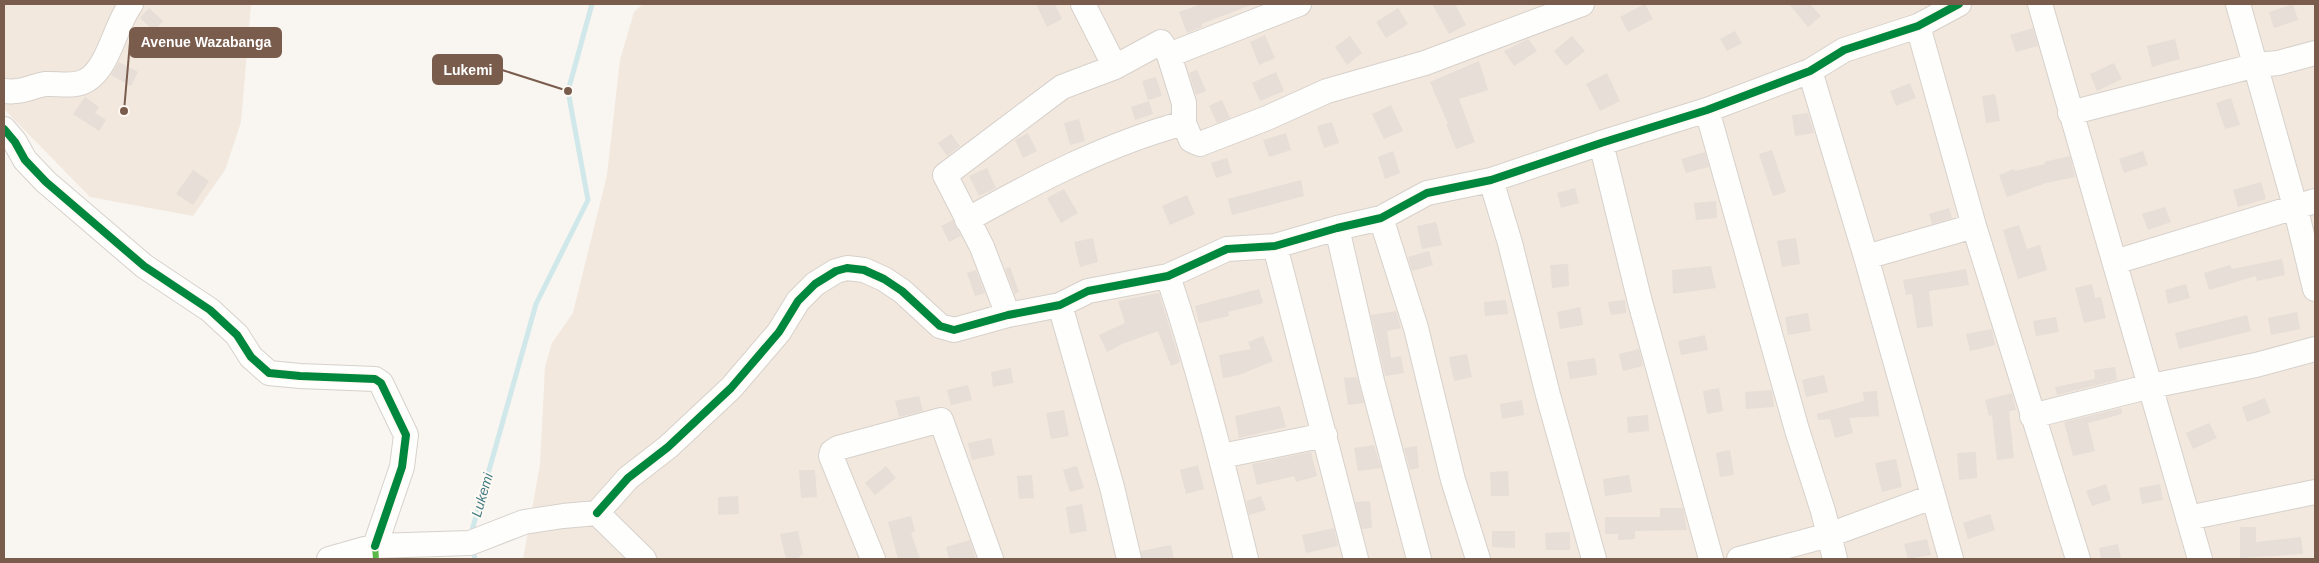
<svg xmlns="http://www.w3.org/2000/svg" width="2319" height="563" font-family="Arial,sans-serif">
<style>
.residential{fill:#f2e8de}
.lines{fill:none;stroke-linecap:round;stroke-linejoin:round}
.stream{stroke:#d0e8ea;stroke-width:5}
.building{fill:#e6ded7}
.minor-casing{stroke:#d7d1cb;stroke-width:26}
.minor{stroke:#fefefd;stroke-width:24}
.quiet{stroke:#58b947;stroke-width:6;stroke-dasharray:12 6;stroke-linecap:butt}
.cycleway-casing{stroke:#fffaf3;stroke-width:11}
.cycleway{stroke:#00873e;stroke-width:8}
.labels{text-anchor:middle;stroke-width:4;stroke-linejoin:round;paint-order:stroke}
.water-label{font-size:14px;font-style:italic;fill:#437c86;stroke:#fffaf3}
.leader{fill:none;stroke:#7a5c4d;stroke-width:2}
.callout-dot{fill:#7a5c4d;stroke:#fffaf3;stroke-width:2}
.callout{fill:#7a5c4d;stroke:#7a5c4d;stroke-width:2}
.callout-label{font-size:14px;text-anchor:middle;font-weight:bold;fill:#fff}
</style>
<rect width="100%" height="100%" fill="#f9f5f0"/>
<path class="residential" d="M4,4H251L241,122L225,170L193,216L90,197L4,109Z
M643,4H2315V559H523L540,465L545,367L552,343L573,313L607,175L620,60L634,12Z"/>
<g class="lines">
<path class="stream" d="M471,534L536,304L588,200L568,91L592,4
M473,549L475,559"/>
</g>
<path class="building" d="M1036,4H1055L1062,19L1047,27Z
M1201,4H1251V5L1201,24L1202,27L1187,33L1179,12Z
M1432,4H1455L1466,25L1449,34Z
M1645,4L1653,19L1628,32L1620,17Z
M1789,4H1810L1821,16L1808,27Z
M2293,4L2298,20L2274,28L2269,12Z
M149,8L163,21L154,31L140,18Z
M1398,8L1408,24L1386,38L1376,22Z
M2033,28L2038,46L2016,52L2010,35Z
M1735,31L1742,43L1727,51L1720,39Z
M1265,35L1275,58L1259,65L1250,42Z
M1350,36L1362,53L1347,65L1335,47Z
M1572,36L1585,51L1566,66L1554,51Z
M1528,39L1537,51L1514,66L1504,51Z
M2175,39L2180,59L2152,67L2147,46Z
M1479,61L1488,90L1459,99L1475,142L1456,149L1446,124H1448L1430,82Z
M119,62L138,72L131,86L111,75Z
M2114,63L2122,79L2097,91L2090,74Z
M1197,70L1206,91L1196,95L1189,73Z
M1276,72L1284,91L1260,101L1252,83Z
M1607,73L1620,101L1600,111L1586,84Z
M1156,77L1162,96L1148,100L1142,81Z
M1910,83L1916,98L1896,106L1890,91Z
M1995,94L2000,121L1986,123L1982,96Z
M85,97L99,107L95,113L106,120L99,131L73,114Z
M2231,98L2240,125L2225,129L2216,103Z
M1222,100L1230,118L1217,123L1209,106Z
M1149,101L1153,114L1135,120L1131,107Z
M1391,105L1403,131L1384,139L1372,114Z
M1808,113L1814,133L1795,136L1792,115Z
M1079,119L1085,141L1070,145L1064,123Z
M1332,122L1339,143L1324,148L1317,126Z
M1028,133L1037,151L1023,158L1015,140Z
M1286,133L1291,150L1269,157L1263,140Z
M951,134L960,146L947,156L938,143Z
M1772,150L1786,192L1773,196L1759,154Z
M1393,151L1400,173L1385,179L1378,157Z
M2143,151L2148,165L2124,173L2119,159Z
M1705,152L1709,167L1686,173L1681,159Z
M2070,156L2075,177L2046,183L2007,197L1999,175L2014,169L2015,171L2045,164L2044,162Z
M1227,158L1232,173L1216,178L1211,163Z
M987,168L996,188L979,196L969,176Z
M193,170L209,181L193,205L176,194Z
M1301,180L1304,196L1232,215L1228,199Z
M2261,182L2266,199L2238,207L2233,190Z
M1575,188L1579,203L1561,208L1557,193Z
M1064,189L1078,213L1061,223L1047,198Z
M1187,195L1195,214L1170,225L1162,206Z
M1716,201L1717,218L1696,220L1694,203Z
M2165,207L2171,222L2148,230L2142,214Z
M1949,208L1952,218L1932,224L1929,214Z
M953,220L961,236L949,242L941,226Z
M1436,222L1442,245L1422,249L1417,226Z
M2019,225L2027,249L2040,245L2047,270L2018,279L2003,230Z
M1093,238L1098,262L1080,267L1074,242Z
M1796,238L1800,264L1782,267L1777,241Z
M1429,251L1433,265L1412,271L1408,257Z
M2282,259L2285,275L2257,281L2256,276L2209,290L2204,273L2230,265L2232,269Z
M1568,264L1569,286L1552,288L1550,265Z
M1711,266L1716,288L1673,294L1672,270Z
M1010,267L1019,292L1015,294L1005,269Z
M1966,269L1969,285L1929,291L1933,326L1917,328L1912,294L1906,295L1903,280Z
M976,270L985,293L975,296L967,273Z
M2092,284L2095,298L2101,297L2106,318L2084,323L2075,288Z
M2186,284L2190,298L2168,304L2165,290Z
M1259,289L1263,303L1228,312L1229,316L1199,323L1195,306Z
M1159,293L1180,362L1171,366L1158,331L1122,344L1107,352L1099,335L1125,323L1118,301Z
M1506,300L1508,314L1485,316L1484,302Z
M1625,300L1626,313L1611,315L1608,302Z
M1580,307L1583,325L1560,329L1557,312Z
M1396,311L1401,328L1387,331L1391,358L1401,356L1404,373L1385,376L1371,315Z
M2297,312L2300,329L2271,335L2268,318Z
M1808,313L1811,331L1788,335L1785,317Z
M2247,315L2251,331L2179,349L2175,333Z
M2056,317L2059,332L2036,336L2033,321Z
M1992,329L1995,345L1970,351L1966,334Z
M1705,335L1708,350L1681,355L1678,341Z
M1263,336L1273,361L1239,375L1223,378L1219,355L1251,349L1248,342Z
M1639,349L1643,366L1623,371L1619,354Z
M1467,354L1472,377L1454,381L1449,357Z
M1595,358L1597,375L1570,379L1567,362Z
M2115,367L2117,380L2057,395L2055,387L2095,379L2094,370Z
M1011,368L1013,383L993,387L991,372Z
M1824,375L1828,392L1806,397L1802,380Z
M1357,377L1364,403L1348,405L1344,378Z
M968,385L972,400L951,405L947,390Z
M1719,388L1723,411L1707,414L1703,391Z
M1772,390L1774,407L1746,409L1745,392Z
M1877,391L1879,416L1849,418L1853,433L1835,438L1830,419L1818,420L1817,414L1864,401L1863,392Z
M2012,393L2016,410L2009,411L2014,458L1997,460L1992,415L1989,416L1985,400Z
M919,396L923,411L899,417L895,401Z
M2265,398L2271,413L2247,422L2242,407Z
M1522,400L1524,415L1502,419L1500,404Z
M1280,406L1286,427L1239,438L1235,416Z
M2121,408L2122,414L2088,423L2095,451L2073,456L2064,422Z
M1064,410L1069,436L1051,439L1046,413Z
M1648,415L1649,431L1628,433L1627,417Z
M2209,423L2217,438L2193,449L2186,433Z
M991,438L995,455L972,460L968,443Z
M1374,445L1381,468L1358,471L1354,448Z
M1417,446L1419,468L1410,470L1404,448Z
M1730,450L1734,475L1720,477L1716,453Z
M1311,452L1317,476L1296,482L1294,476L1257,485L1252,464Z
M1976,452L1977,478L1959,480L1957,453Z
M1896,459L1902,487L1882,492L1875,463Z
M1198,465L1204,489L1186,494L1180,470Z
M886,466L896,478L875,495L865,483Z
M1077,466L1084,488L1070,492L1063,470Z
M799,470H815L817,497L801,498Z
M1508,471L1509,496H1491L1490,472Z
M1032,475L1034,498L1019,499L1017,476Z
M1629,475L1632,492L1605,496L1603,479Z
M2106,484L2111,500L2092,506L2086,491Z
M2160,484L2163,500L2142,504L2139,488Z
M738,496L739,514L718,515V497Z
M1261,496L1266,510L1249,515L1246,501Z
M1370,501L1372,528L1362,529L1355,502Z
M1082,504L1087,531L1070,534L1066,507Z
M1660,508H1683L1687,530L1635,531V539L1618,540V534H1605V517H1660Z
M1990,514L1995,530L1968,539L1963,523Z
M911,516L915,531L911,533L920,559H898L888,522Z
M2240,527H2256V542L2301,537L2303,554L2240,558Z
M1334,528L1338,546L1306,553L1302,535Z
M798,531L803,554L798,558L786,559L780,534Z
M1492,531H1515V548L1492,547Z
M1570,532V550H1546L1545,533Z
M1927,539L1931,555L1908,559L1904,544Z
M970,540L976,559H949L946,547Z
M2118,544L2121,559H2101L2099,548Z
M1171,545L1174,559H1142L1141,551Z"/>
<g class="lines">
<g class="minor-casing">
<path id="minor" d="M1083,4L1115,67
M2040,4L2200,559
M2238,4L2295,206L2315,289
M1918,26L1974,226L2078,559
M1169,55L1299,4
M1810,71L1866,257L1951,559
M4,91C23,93 29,87 45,84C58,83 75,88 87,80C109,67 115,25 131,4
M1707,110L1797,430L1823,511L1835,559
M2070,113L2257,65L2278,63L2315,53
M4,129L15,142L25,160L46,182L144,266L210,310L237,335L251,357L269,373L300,376L375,379L381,383L406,435L402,467L375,546
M1601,143L1640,302L1711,559
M1491,180L1510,243L1548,395L1594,559
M1381,218L1416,328L1453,480L1478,559
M967,220C1036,181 1107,144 1184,123
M1337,228L1372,381L1419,559
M1275,246L1356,559
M1866,257L1974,226
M2115,262L2315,201
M1168,276C1199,369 1223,464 1246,559
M1060,305L1112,487L1129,559
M1008,315L982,247L945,175L1062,87L1115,67L1161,42L1169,55L1184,103V123L1191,140L1200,144L1267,118L1327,91L1425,63L1582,4
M2032,416L2151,386L2256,365L2315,349
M1222,456L1325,435
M597,513L628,478L668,447L731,388L779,332L798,301L815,284L836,271L847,268L864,270L884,279L902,291L940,326L954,330L1008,315L1060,305L1088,291L1168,276L1227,249L1275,246L1337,228L1381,218L1427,193L1491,180L1601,143L1707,110L1810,71L1844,50L1918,26L1959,4
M2188,518L2315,492
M329,559L375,546L470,543L524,522L563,516L597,513L644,559
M873,559L831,456L832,452L838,448L941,420L991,559
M1739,559L1829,535L1932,497"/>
</g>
<use href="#minor" class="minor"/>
<path class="quiet" d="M375,546L376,559"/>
<g class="cycleway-casing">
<path id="cycleway" d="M4,129L15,142L25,160L46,182L144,266L210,310L237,335L251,357L269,373L300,376L375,379L381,383L406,435L402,467L375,546
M597,513L628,478L668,447L731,388L779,332L798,301L815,284L836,271L847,268L864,270L884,279L902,291L940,326L954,330L1008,315L1060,305L1088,291L1168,276L1227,249L1275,246L1337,228L1381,218L1427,193L1491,180L1601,143L1707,110L1810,71L1844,50L1918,26L1959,4"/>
</g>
<use href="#cycleway" class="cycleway"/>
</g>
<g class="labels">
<g class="water-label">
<text transform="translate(482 495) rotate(-74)" y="5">Lukemi</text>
</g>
</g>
<path class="leader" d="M124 111L130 42M568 91L502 70"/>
<g class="callout-dot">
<circle cx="124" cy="111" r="5"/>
<circle cx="568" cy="91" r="5"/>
</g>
<g class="callout">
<rect x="130" y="28" width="151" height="29" rx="5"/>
<rect x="433" y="55" width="69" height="29" rx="5"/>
</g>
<g class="callout-label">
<text x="206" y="47">Avenue Wazabanga</text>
<text x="468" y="75">Lukemi</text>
</g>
<rect width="2319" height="563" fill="none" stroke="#7a5c4d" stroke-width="10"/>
</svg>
